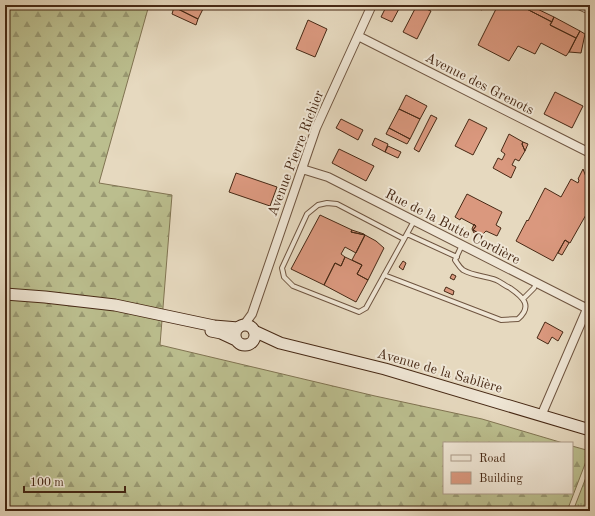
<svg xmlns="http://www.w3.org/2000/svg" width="595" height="516" font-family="'Old Standard TT',serif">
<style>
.grass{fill:url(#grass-tufts);stroke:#817452}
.forest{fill:url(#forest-firs);stroke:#817452}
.building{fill:#da987e;stroke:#472915}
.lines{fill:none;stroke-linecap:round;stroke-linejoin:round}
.lane-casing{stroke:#6f5540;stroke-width:6}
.street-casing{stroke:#6f5540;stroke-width:10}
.secondary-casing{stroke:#472915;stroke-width:13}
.lane{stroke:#efe6d5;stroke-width:4}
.street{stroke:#efe6d5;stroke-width:8}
.secondary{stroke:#efe6d5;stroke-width:11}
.labels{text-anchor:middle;stroke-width:4;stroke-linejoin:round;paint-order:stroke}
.street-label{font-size:14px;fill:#472915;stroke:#efe6d5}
</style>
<defs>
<pattern id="grass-tufts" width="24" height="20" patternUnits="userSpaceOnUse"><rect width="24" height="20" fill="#bbbe8e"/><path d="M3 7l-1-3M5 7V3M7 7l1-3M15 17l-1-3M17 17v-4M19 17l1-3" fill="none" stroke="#9a9a73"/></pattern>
<pattern id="forest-firs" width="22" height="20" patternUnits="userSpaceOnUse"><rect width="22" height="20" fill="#bbbe8e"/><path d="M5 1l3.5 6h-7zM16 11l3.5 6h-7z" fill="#9a9a73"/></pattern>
</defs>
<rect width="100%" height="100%" fill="#e6d9bf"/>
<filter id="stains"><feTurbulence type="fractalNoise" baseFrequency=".005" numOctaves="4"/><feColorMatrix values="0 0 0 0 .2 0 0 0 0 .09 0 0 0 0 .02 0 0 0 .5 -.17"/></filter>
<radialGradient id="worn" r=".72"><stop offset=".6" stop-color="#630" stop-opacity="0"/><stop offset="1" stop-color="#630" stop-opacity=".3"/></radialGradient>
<path class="grass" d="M590,467V511H573Z"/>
<path class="forest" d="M5,5H149L99,183L172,195L160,345L375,396L482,419L563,443H444V493H572V446L590,451L567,511H5Z"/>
<path class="building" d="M175,5H195L203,9L198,19L174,7Z
M387,5H401L392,22L381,17Z
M417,5L431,11L417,39L403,32Z
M471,5H484L482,10Z
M498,5H519L552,22L550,25L576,38L569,52L566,56L541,43L535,54L518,46L509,61L478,45Z
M519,5H529L554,17L552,22Z
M174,7L198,19L196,25L172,14Z
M554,17L580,31L576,38L550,25Z
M308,20L327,29L315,57L296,49Z
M580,31L585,34L581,53L569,52Z
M555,92L583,106L572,128L544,114Z
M406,95L427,106L420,119L399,109Z
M399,109L420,119L410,139L389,128Z
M431,115L437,118L419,152L414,149Z
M341,119L363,130L358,140L336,128Z
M469,119L487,128L473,155L455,146Z
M389,128L410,139L407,144L386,134Z
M509,134L523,142L522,144L525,151L519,161L515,159L512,165L516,167L511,178L493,168L498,158L502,160L505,154L501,151Z
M375,138L388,144L385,152L372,145Z
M523,142L528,144L525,151L522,144Z
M388,146L401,152L398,158L385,152Z
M339,149L374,166L366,181L332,163Z
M583,169L588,182L590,183V214L587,213L570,243L565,240L553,261L516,241L527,220L528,221L545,188L561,197L571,179L578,183L579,180L578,179Z
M236,173L277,187L270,206L229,192Z
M467,194L502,212L496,225L501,228L497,236L486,231L482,235L473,230L476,226L461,218L460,220L455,217Z
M320,215L352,230L351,232L365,235L356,253L345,247L341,254L345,257L341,266L335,263L324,285L291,269Z
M474,224L476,226L473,230L482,235H478L474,233L472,229Z
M352,230L364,234L365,235L351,232Z
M365,235L376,241L384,248L368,280L357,274L362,265L352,260Z
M565,240L569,243L562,255L558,253Z
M345,257L362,265L357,274L368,280L356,302L324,285L335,263L341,266Z
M403,261L406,263L403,270L399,267Z
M452,274L456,276L454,280L450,278Z
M446,287L454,291L453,295L444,291Z
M545,322L563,332L558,341L552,337L548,344L537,338Z"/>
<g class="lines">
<g class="lane-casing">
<path id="lane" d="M407,234L457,257
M404,239L337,204L327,203L318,205L307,214L282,268L284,277L293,286L359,312L366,308L414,221
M384,275L501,320L518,319C533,306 523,297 510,288C505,286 501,282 496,280C486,276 473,276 463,270C459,267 458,264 455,260L462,245
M523,299L534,288L536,283"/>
</g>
<g class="street-casing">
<path id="street" d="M579,5L590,10
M358,36L590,153
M302,169L328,177L590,310
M244,325L252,314L316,128L372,5
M541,416L590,302"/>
</g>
<g class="secondary-casing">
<path id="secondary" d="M5,294L45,297L115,305L214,326L238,328
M235 335a10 10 0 1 1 20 0a10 10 0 1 1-20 0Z
M211,331L221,333L236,340
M254,331L280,343L385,369L590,430"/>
</g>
<use href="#lane" class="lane"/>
<use href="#street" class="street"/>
<use href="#secondary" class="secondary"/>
</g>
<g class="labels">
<g class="street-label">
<text transform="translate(480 83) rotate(27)" y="5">Avenue des Grenots</text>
<text transform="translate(295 153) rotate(-69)" y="5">Avenue Pierre Richier</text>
<text transform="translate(453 226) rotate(27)" y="5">Rue de la Butte Cordière</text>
<text transform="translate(440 370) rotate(16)" y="5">Avenue de la Sablière</text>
</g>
</g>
<rect width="595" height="516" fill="none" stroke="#e6d9bf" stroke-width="20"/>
<rect x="6" y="6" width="583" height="504" fill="none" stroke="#472915" stroke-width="2"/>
<rect x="10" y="10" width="575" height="496" fill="none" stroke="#472915"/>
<rect x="443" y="442" width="130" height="52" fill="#efe6d5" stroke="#ac9a88"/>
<rect x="451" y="455" width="20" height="6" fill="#efe6d5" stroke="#ac9a88"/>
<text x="479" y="462" font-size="12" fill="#472915">Road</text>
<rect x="451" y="472" width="20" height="12" fill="#da987e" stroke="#ac9a88"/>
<text x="479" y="482" font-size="12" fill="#472915">Building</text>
<path d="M24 486v6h101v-6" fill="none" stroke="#472915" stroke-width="2"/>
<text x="30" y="486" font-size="12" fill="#472915" stroke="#efe6d5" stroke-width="3" paint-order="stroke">100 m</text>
<rect width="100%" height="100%" filter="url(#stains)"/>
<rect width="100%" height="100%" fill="url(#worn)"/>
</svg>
